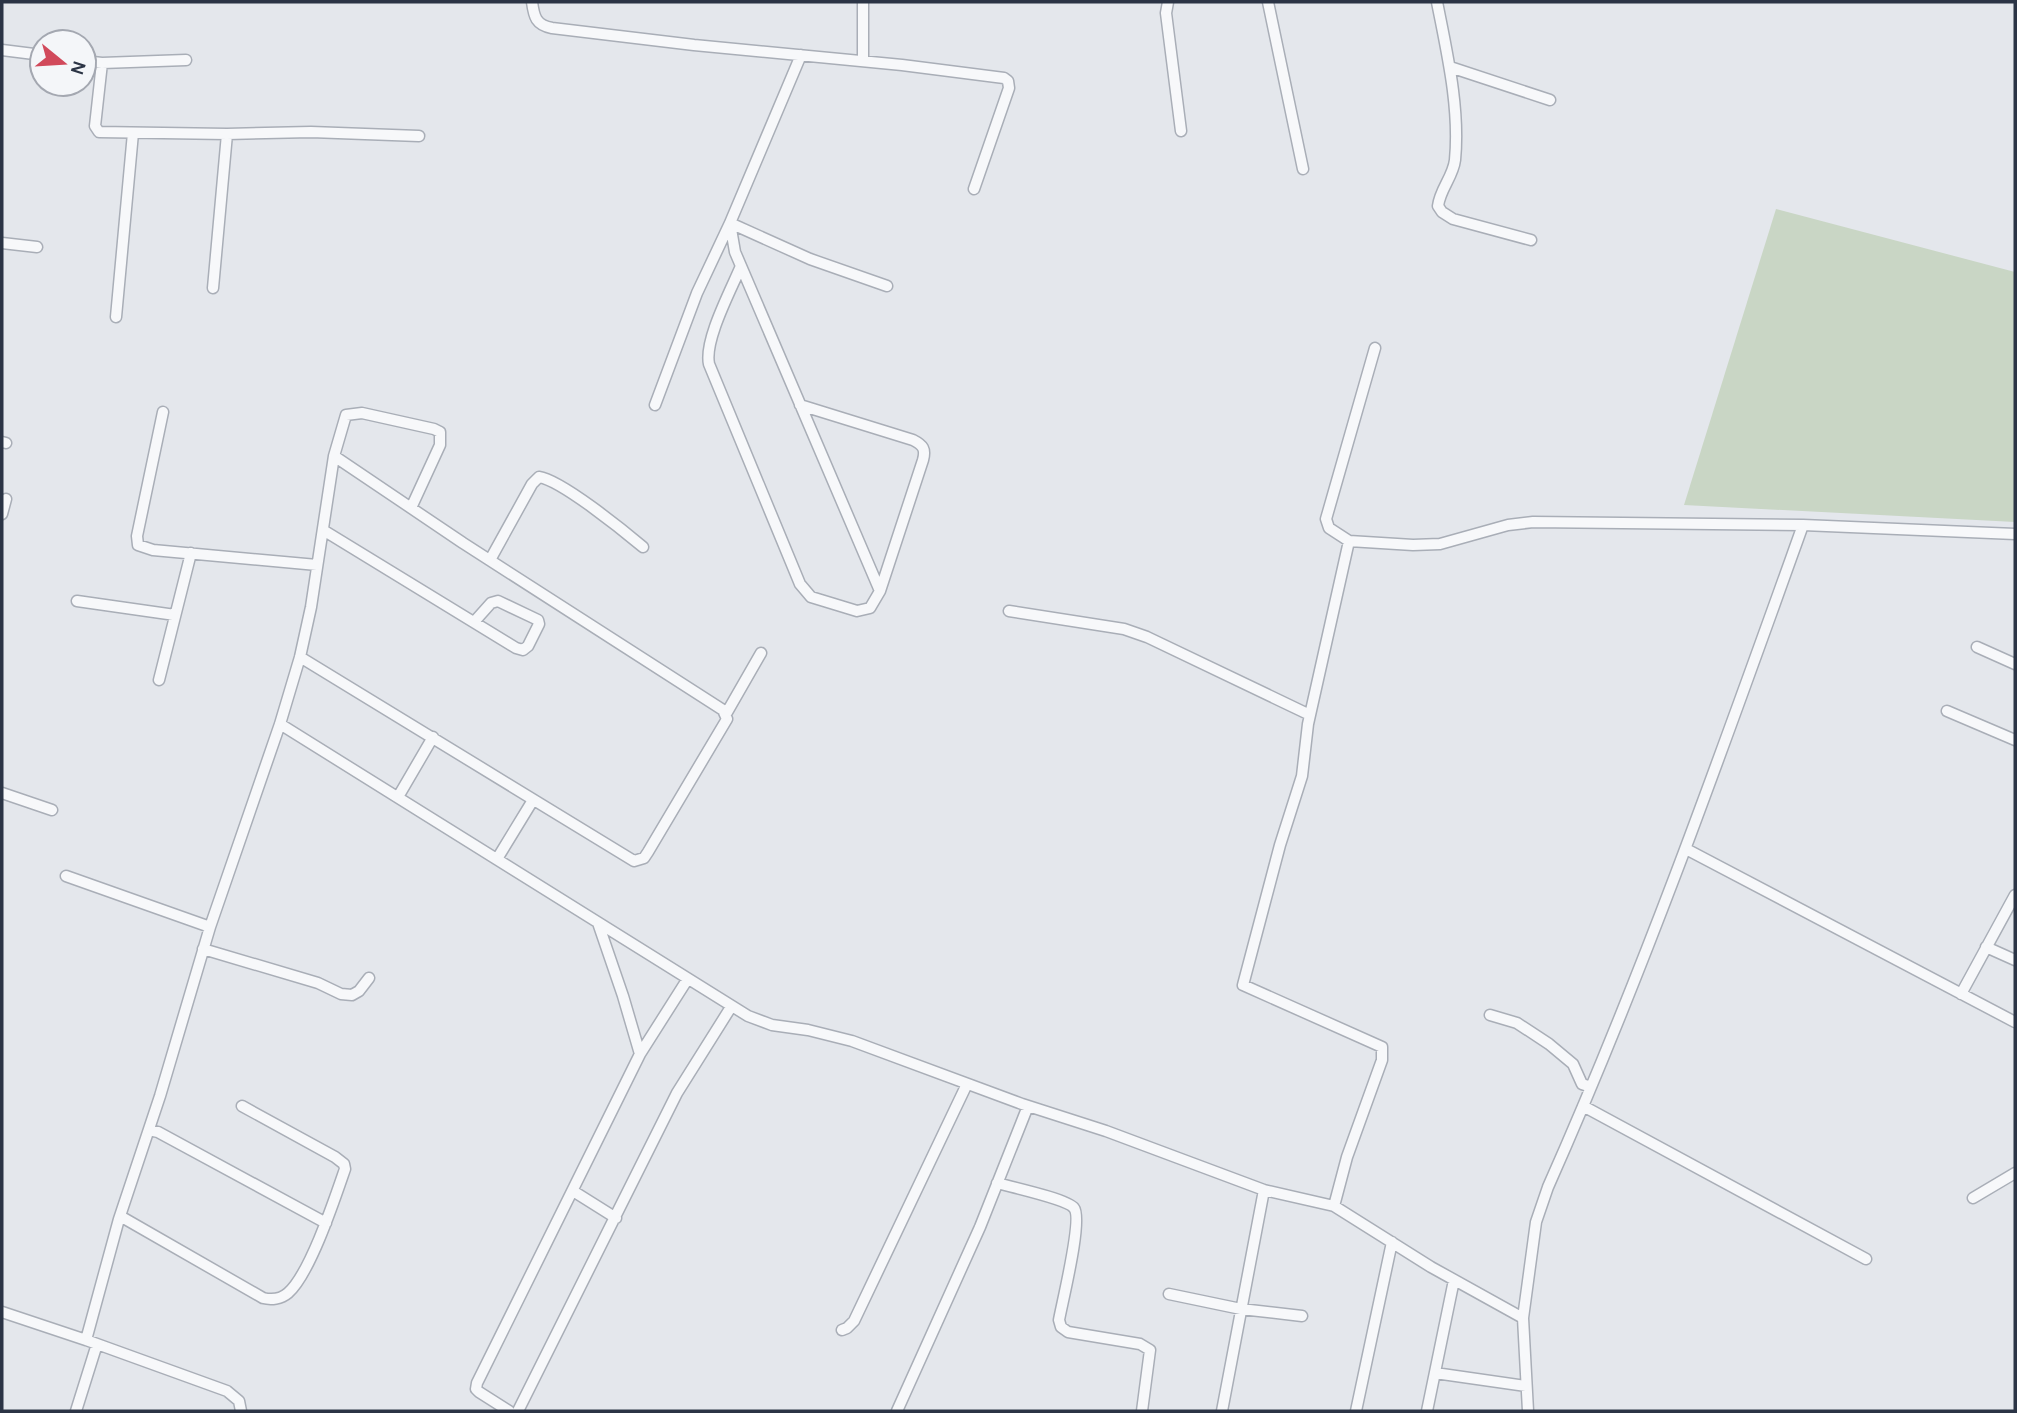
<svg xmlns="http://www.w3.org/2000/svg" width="2017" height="1413" font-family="Karla,sans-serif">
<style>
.green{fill:#c9d6c5}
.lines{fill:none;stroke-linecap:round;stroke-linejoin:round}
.minor-casing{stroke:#a9aeb7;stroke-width:13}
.minor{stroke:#f7f8fa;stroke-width:10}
</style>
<rect width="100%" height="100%" fill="#e4e7ec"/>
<path class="green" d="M1776,209L2015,272V522L1684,505Z"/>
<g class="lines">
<g class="minor-casing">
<path id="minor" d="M532,2C534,17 536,25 552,28L694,45L902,65L1004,78L1008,81L1009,88L974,189
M863,2V61
M1168,2L1166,13L1181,131
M1268,2L1303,169
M1437,2C1447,53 1460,108 1455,160C1453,177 1440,189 1438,206L1442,212L1453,219L1531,240
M2,50L42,55
M801,55L730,223L810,259L887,286
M84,61L102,63L186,60
M102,63L95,126L99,132L227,134L311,132L419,136
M1450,67L1550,100
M2,243L37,247
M741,266C731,290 704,340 709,364L800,584L811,597L857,611L870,608L880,591L923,460C926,449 923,445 913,440L800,405
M213,288L227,134
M116,317L133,133
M1375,348L1326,519L1329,528L1349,541L1413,545L1440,544L1508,525L1533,522L1803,525L2015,534
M655,405L697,293L730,223L735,252L880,591
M163,412L137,536L138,545L153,550L317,565
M2,442L6,443
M2,514L6,499
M323,530L516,648L523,650L528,646L539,624L538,620L498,601L491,603L474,622
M1349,541L1308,724L1302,776L1280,845L1243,985L1382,1047V1060L1347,1157L1334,1206L1431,1267L1523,1318
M490,560L532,484L539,477C561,480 624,531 643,547
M77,601L175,615
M1009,611L1124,629L1147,637L1310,715
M1977,647L2015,664
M300,657L634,861L644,858L648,852L727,719L723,710L463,543L334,456
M159,680L191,553
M1947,711L2015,740
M726,714L761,653
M280,724L748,1016L772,1025L808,1030L852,1041L1022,1104L1106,1131L1264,1190L1334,1206
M2,793L52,810
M398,797L433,737
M1686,849L2015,1022
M497,859L533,800
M66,876L210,927
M598,923L623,996L640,1054
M1986,947L2015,960
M203,949L318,983L341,994L352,995L359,991L369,978
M1961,994L2015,895
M1490,1015L1517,1023L1549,1044L1573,1064L1582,1084L1591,1087
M1583,1106L1866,1259
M149,1130L158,1132L326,1223
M997,1183C1011,1187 1067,1199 1074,1208C1083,1219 1062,1303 1059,1320L1061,1327L1068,1332L1140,1344L1150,1350L1142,1411
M573,1191L616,1218
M1973,1198L2015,1173
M120,1216L263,1298C271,1300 281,1299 288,1293C310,1274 335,1198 345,1169L344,1164L335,1157L242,1106
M1169,1294L1241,1309L1302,1316
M2,1312L86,1340L119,1219L160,1096L210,927L280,724L300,657L311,607L334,456L346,415L362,413L434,429L440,432V445L411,508
M842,1330L847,1328L854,1321L967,1084
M86,1340L227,1391L239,1401L241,1411
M1435,1373L1526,1386
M76,1411L97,1344
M509,1411L479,1392L476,1389L477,1383L640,1054L687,980
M518,1411L677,1093L731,1007
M897,1411L980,1227L1028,1106
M1222,1411L1264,1190
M1356,1411L1392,1242
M1427,1411L1454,1280
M1528,1411L1523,1318L1536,1222L1548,1187C1644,971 1723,748 1803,525"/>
</g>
<use href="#minor" class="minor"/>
</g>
<rect width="2017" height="1413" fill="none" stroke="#2b3445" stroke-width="7"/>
<g transform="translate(63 63) rotate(108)"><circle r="33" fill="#f4f6f9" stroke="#a4a8b1" stroke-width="2"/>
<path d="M0-5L12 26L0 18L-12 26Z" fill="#d1495b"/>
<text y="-10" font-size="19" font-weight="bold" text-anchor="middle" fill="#2b3445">N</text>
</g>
</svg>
